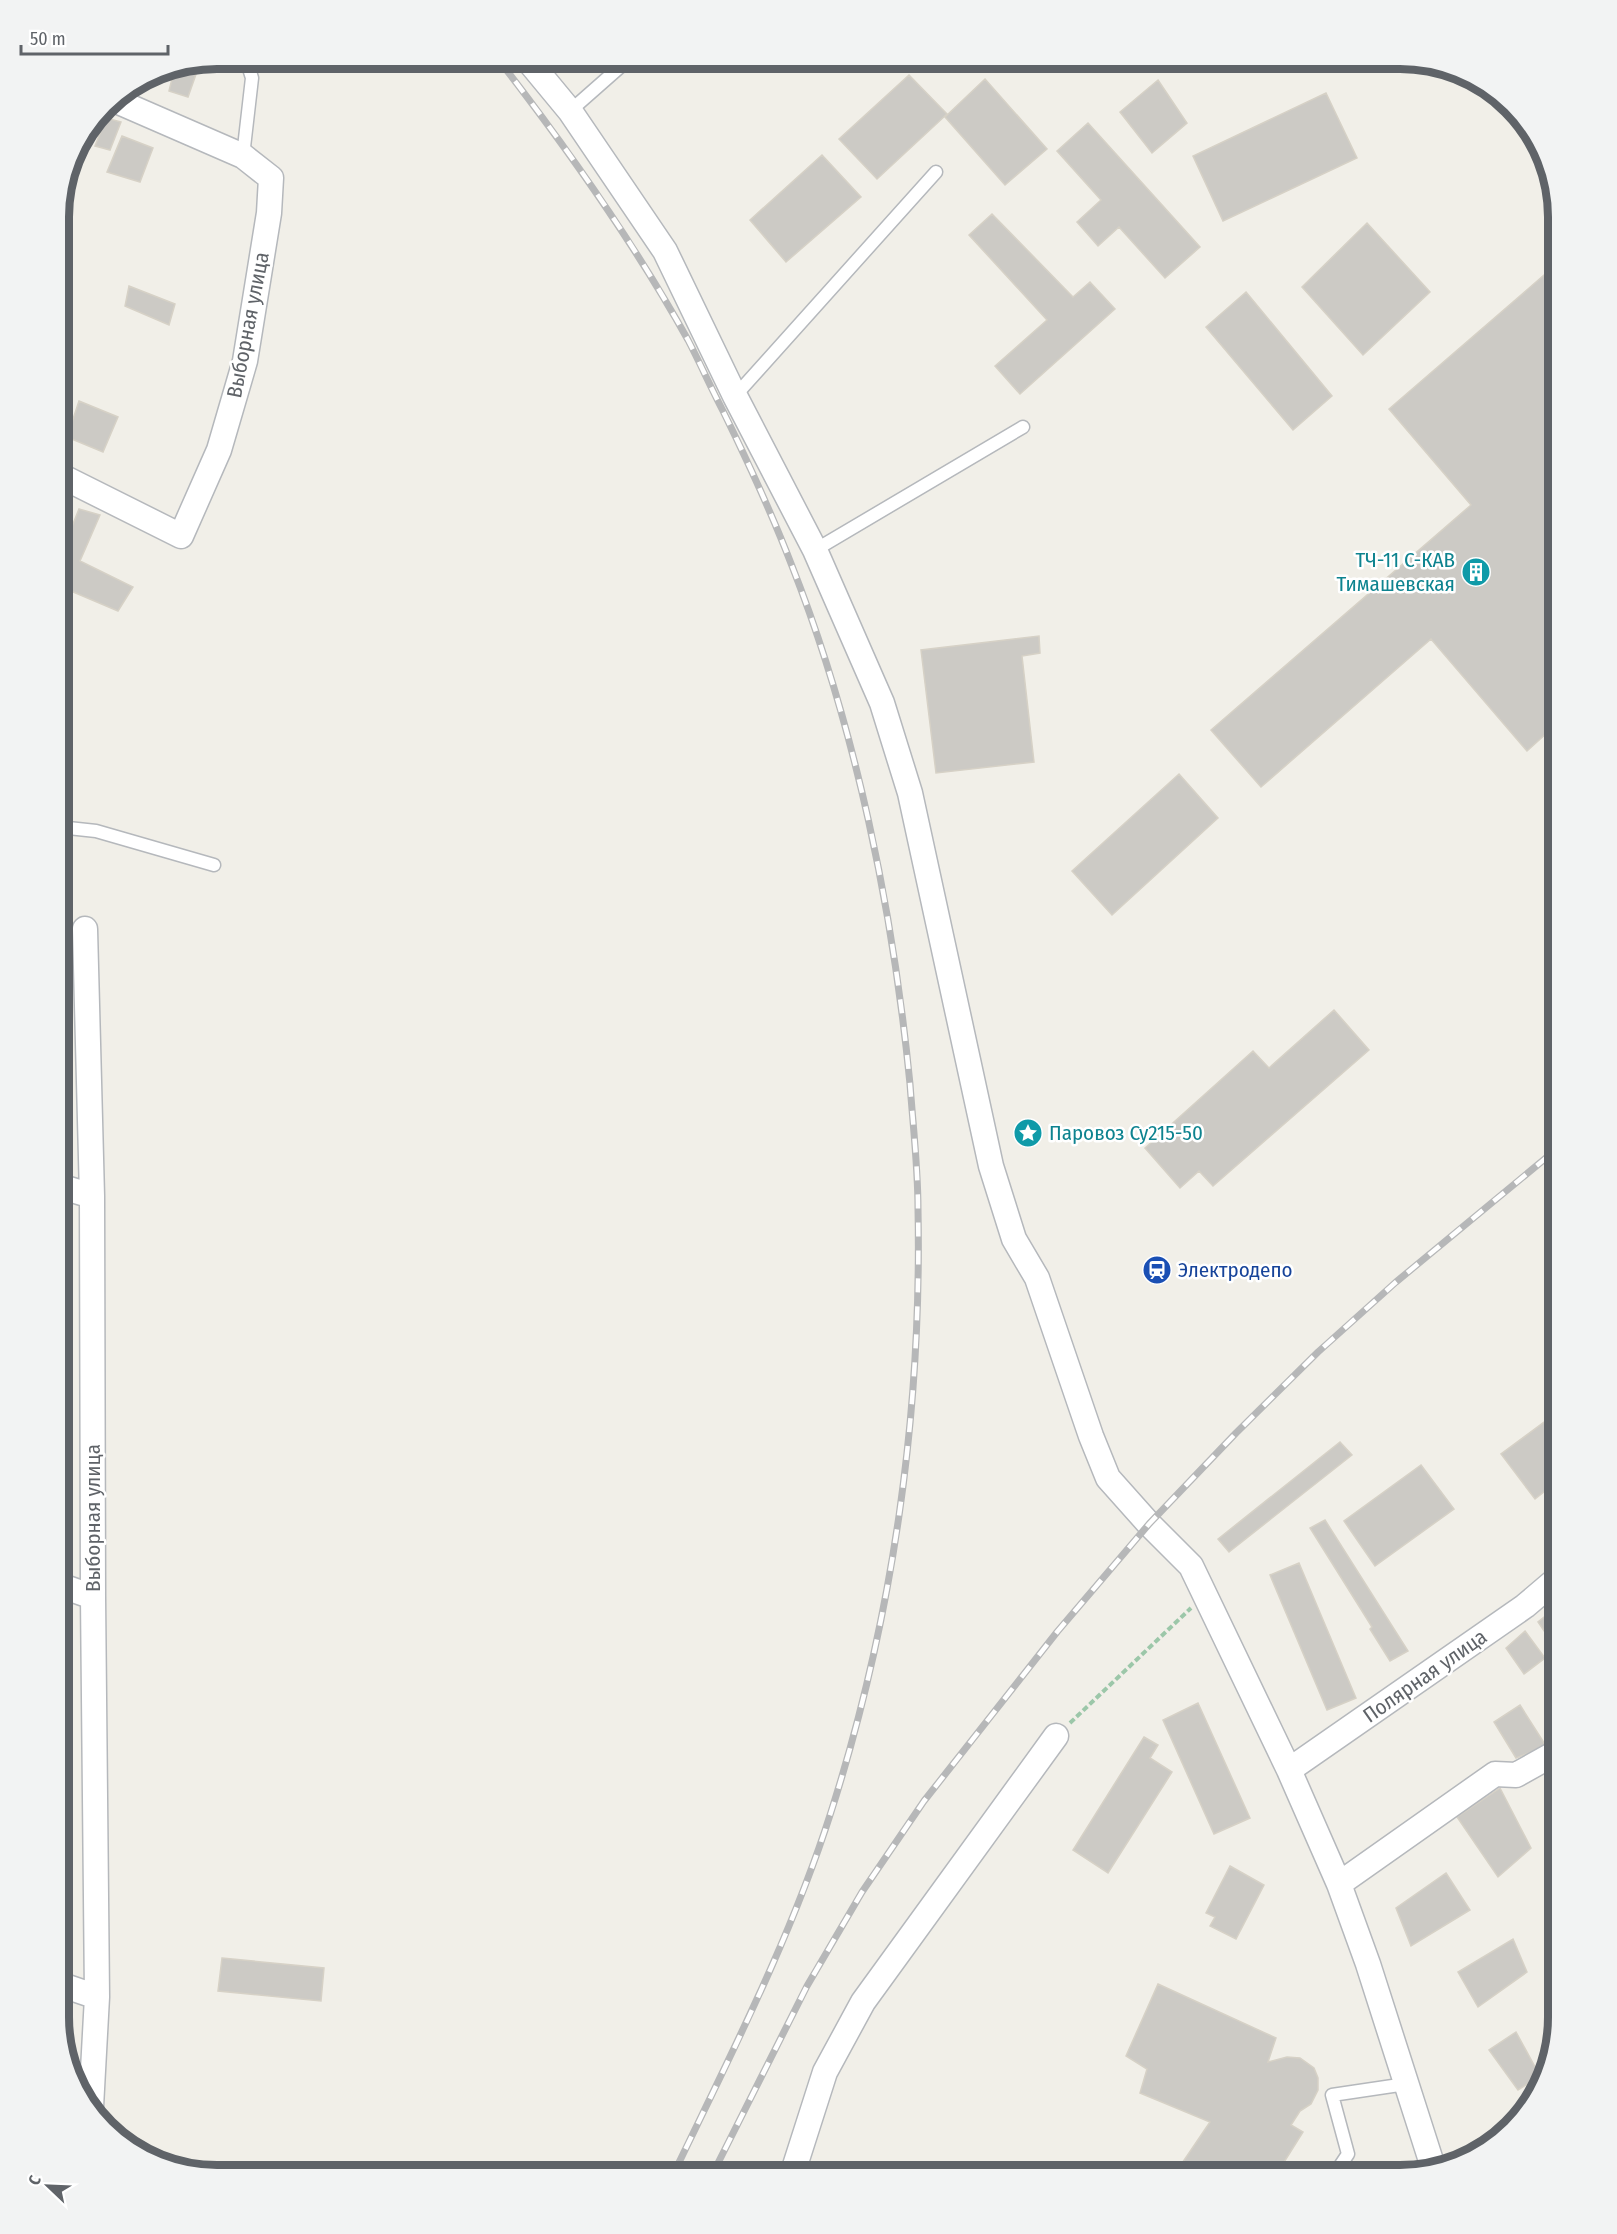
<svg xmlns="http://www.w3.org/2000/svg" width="1617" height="2234" font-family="'Fira Sans Condensed',sans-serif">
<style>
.building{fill:#cccac5;stroke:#d6d1c6;stroke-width:1.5}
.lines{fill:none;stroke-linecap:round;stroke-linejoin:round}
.service-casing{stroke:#b5b8bc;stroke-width:15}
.minor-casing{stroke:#b5b8bc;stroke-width:27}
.path{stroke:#9cc7a9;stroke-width:4;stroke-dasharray:6 3;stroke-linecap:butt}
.service{stroke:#fff;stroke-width:12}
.minor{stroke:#fff;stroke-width:24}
.rail-casing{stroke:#b6b7b8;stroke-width:7}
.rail{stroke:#fff;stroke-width:4.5;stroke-dasharray:14;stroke-linecap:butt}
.labels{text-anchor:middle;stroke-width:5;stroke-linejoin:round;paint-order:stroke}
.street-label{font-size:21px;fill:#5f6368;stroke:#fff}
.culture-label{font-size:21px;fill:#0d838f;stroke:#fff;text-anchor:end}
.transit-label{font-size:21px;fill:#164399;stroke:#fff;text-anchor:start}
.rim{fill:none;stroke:#5f6368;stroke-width:8}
</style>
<rect width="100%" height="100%" fill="#f1efe8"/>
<path class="building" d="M199,62L200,63L188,97L169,91L175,67Z
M909,75L947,114L877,179L839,139Z
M985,79L1047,149L1005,185L945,117Z
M1158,80L1187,123L1152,153L1120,112Z
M1326,93L1357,158L1223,221L1193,156Z
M106,118L121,122L110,150L95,146Z
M1088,123L1200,247L1165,278L1119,227L1098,246L1077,222L1101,200L1057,151Z
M92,125H93L82,159L73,154L75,147Z
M122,136L153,148L140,182L107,172Z
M822,155L861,197L786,262L750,220Z
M992,214L1073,297L1090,282L1115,309L1020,394L995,366L1047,320L969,235Z
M1367,223L1430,292L1363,355L1302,287Z
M1558,263V723L1527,751L1431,639L1261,787L1211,730L1471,505L1389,409Z
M129,286L175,304L169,325L125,306Z
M1246,292L1332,396L1293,430L1206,327Z
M79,401L118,417L103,452L67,437Z
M79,509L100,515L80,561L133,587L118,611L59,586V559Z
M1039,636L1040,653L1022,656L1034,762L936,773L921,650Z
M1179,774L1218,818L1112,915L1072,871Z
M1334,1010L1369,1050L1213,1186L1199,1171L1180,1188L1145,1148L1253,1051L1269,1068Z
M1555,1414L1558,1417V1481L1535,1499L1501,1454Z
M1340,1442L1352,1455L1229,1552L1218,1539Z
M1421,1465L1454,1509L1375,1566L1344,1521Z
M1325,1520L1408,1651L1390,1661L1370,1629L1372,1627L1310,1528Z
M1299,1563L1356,1698L1327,1710L1270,1575Z
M1558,1606V1644L1555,1647L1538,1622Z
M1525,1631L1545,1658L1524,1674L1506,1648Z
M59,1635L67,1638L60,1670L59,1669Z
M1198,1703L1250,1818L1214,1834L1163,1720Z
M1520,1705L1546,1746L1516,1758L1494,1722Z
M1144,1737L1158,1745L1150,1758L1172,1772L1108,1873L1073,1850Z
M1500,1788L1531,1848L1498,1877L1457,1817Z
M1230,1866L1264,1885L1236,1939L1210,1926L1215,1917L1206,1913Z
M1446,1873L1470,1910L1411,1946L1396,1908Z
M1513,1939L1527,1972L1478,2007L1458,1972Z
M222,1958L324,1968L321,2001L218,1991Z
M1158,1984L1276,2038L1268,2062L1287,2057L1300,2058L1314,2068L1318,2078V2090L1311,2104L1300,2111L1291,2125L1303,2132L1276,2175H1174L1210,2122L1140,2093L1147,2069L1126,2056Z
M1516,2032L1540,2076L1518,2090L1489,2050Z"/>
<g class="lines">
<g class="service-casing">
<path id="service" d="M570,111L629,59
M243,156L252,78L246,59
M735,396L936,172
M815,550L1023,427
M59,827L96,831L214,865
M1334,2175L1348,2154L1332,2095L1406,2084"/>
</g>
<g class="minor-casing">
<path id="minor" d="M527,59L570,111L665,251L735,396L815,550L882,703L910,793L991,1166L1014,1239L1037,1278L1091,1436L1108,1478L1149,1524L1191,1566L1289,1770L1339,1884L1368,1964L1433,2167
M59,475L181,536L219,450L245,361L269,213L271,178L243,156L112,99
M85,929L92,1196L93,1597L97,1997L91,2107
M59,1186L92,1196
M59,1585L93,1597
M1289,1770L1525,1606L1558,1578
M1339,1884L1495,1774L1516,1775L1550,1756
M59,1984L97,1997
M792,2175L825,2072L863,2002L1056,1736"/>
</g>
<path class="path" d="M1070,1723L1191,1608"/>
<use href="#service" class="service"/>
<use href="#minor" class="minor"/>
<g class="rail-casing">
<path id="rail" d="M498,59C567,148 633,241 688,340C700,363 711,388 723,411C748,462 772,514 792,566C856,729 893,911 910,1084C913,1126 918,1167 918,1209C922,1412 893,1618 831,1812C791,1938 730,2056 673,2175
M712,2175L807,1986L862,1892L924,1801L1057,1632L1149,1524L1236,1433L1318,1352L1396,1282L1558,1148"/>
</g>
<use href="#rail" class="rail"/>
</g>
<defs>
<g id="building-disc" transform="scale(1.5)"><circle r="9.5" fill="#0f9aa8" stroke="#fff"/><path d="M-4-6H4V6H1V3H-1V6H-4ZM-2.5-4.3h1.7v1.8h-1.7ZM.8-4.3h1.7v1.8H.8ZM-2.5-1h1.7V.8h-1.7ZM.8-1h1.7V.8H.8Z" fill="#fff"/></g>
<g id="sight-disc" transform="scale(1.5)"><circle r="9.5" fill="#0f9aa8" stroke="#fff"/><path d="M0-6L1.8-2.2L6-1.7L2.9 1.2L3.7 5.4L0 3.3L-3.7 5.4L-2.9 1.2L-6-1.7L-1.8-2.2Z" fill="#fff"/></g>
<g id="station-disc" transform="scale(1.5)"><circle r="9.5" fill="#1a4fb4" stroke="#fff"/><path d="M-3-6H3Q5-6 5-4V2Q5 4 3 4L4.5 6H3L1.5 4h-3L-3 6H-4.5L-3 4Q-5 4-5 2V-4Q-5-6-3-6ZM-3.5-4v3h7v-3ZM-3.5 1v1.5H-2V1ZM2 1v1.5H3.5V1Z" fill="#fff"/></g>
</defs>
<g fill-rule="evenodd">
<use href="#building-disc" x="1476" y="572"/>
<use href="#sight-disc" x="1028" y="1133"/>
<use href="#station-disc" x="1157" y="1270"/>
</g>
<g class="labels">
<g class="street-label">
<text transform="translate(248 325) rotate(-79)" y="7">Выборная улица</text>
<text transform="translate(93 1518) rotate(-90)" y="7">Выборная улица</text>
<text transform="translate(1425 1676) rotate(-35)" y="7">Полярная улица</text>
</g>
<g class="culture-label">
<text x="1455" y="567">ТЧ-11 С-КАВ<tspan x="1455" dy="24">Тимашевская</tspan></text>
<text x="1049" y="1140" text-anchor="start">Паровоз Су215-50</text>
</g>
<g class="transit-label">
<text x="1178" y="1277">Электродепо</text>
</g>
</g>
<path d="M0 0H1617V2234H0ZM217 69H1400A148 148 0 0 1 1548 217V2017A148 148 0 0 1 1400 2165H217A148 148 0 0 1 69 2017V217A148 148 0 0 1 217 69Z" fill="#f2f3f3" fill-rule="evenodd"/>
<path class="rim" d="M217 69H1400A148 148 0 0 1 1548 217V2017A148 148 0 0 1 1400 2165H217A148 148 0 0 1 69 2017V217A148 148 0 0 1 217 69Z"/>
<g transform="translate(48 2186) rotate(293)" stroke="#ffffff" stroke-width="4.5" paint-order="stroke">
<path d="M0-4.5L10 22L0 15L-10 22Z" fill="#5f6368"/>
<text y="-9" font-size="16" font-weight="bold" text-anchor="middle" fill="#5f6368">С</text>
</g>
<path d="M21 45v9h147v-9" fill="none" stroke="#5f6368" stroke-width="3"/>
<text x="30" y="45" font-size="18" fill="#5f6368" stroke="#ffffff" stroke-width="4.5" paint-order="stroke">50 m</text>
</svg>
